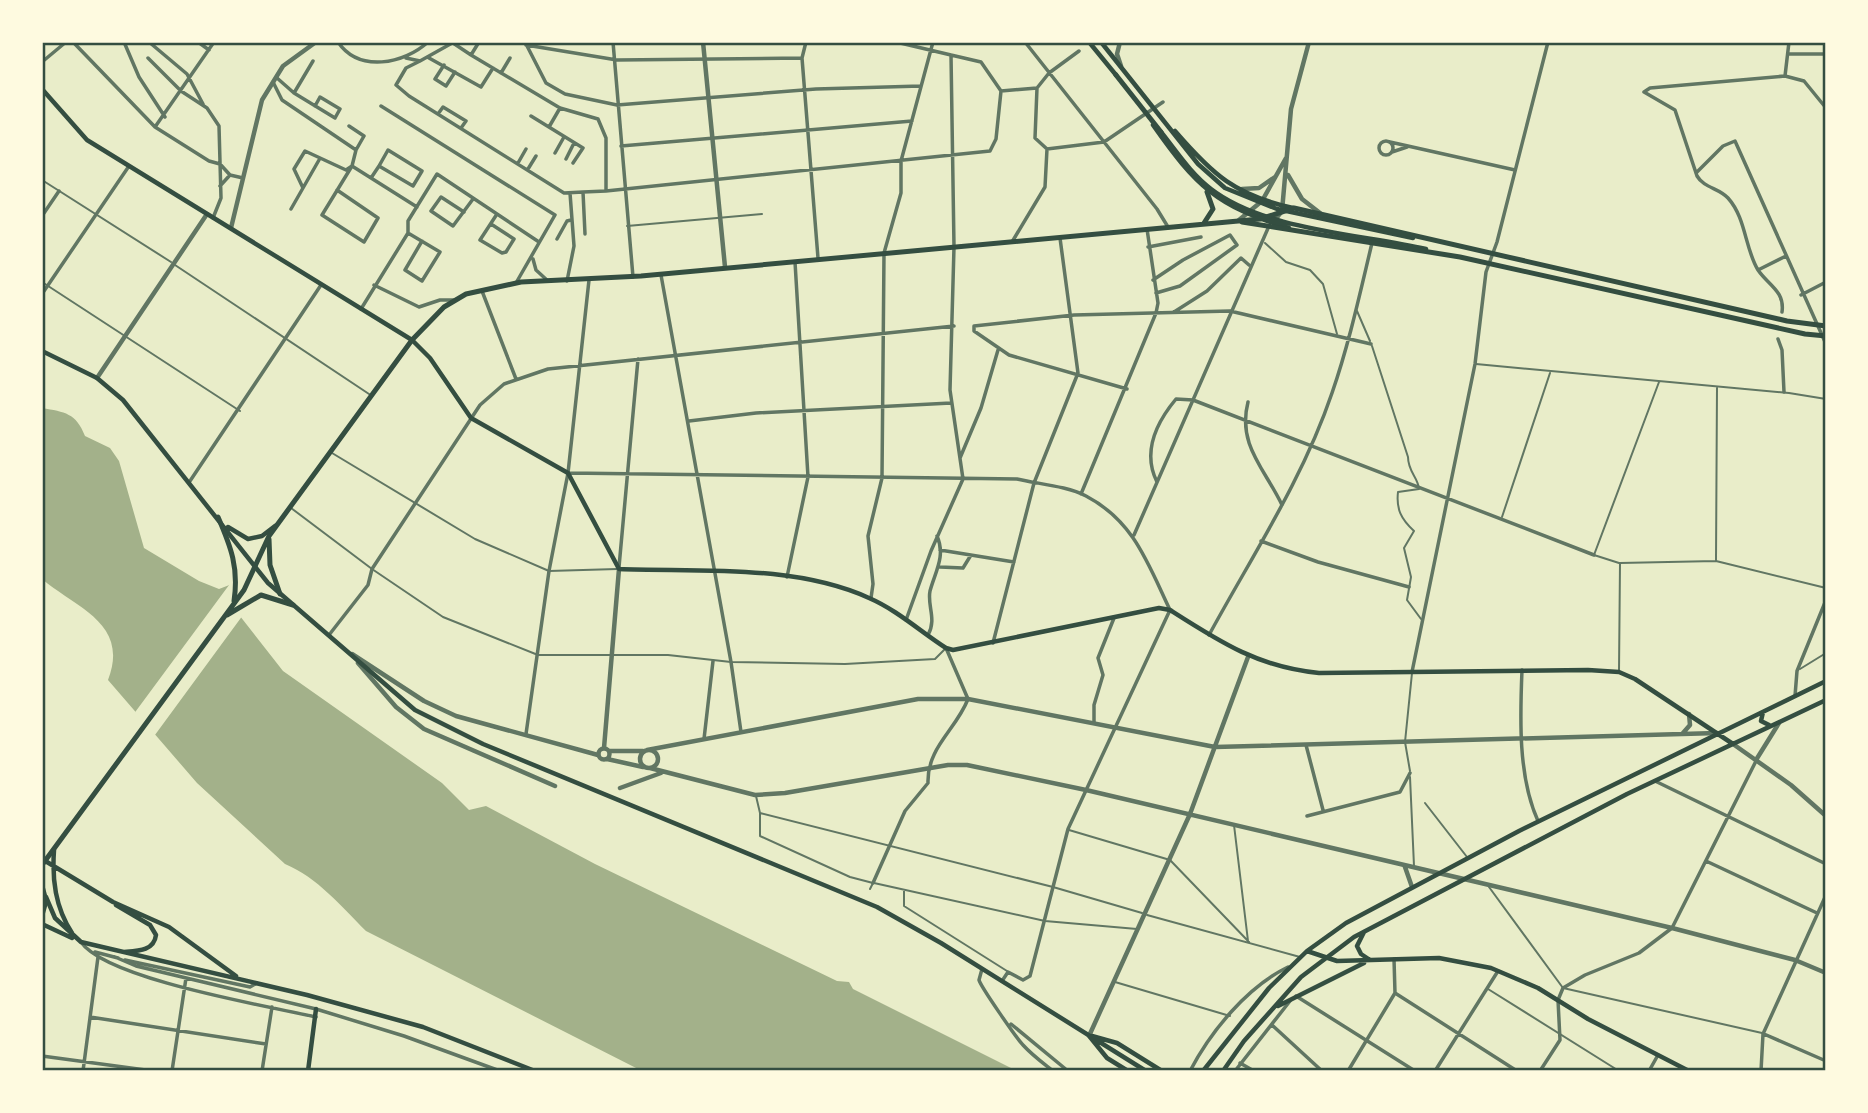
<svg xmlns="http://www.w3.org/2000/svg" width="1868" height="1113" font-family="'Fira Sans',sans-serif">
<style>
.water{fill:#a3b18a}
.pier{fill:#e9edc9}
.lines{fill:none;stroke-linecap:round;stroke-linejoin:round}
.service{stroke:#617663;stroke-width:2}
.minor{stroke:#617663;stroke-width:3.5}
.tertiary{stroke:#617663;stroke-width:4.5}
.secondary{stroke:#344e41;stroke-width:4.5}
.primary{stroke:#344e41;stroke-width:5}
.neatline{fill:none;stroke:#344e41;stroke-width:2.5}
</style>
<rect width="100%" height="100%" fill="#e9edc9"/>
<path class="water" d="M42,408C65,412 76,413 85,436L110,448L119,461L144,548L199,581L219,589L232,584L229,602L283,671L442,783L469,810L486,806L595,864L837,981L849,982L853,989L1017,1071H642L366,931C342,907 317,877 285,864L197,783L108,680C130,623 76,608 42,579Z"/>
<path class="pier" d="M232,581L235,586L231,592L232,600L243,615L152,739L133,715Z"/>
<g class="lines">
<path class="service" d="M42,180L171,262
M627,226L762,214
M1265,243L1286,262L1310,270L1323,284L1337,334
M175,265L369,394
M42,282L240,411
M1357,311L1370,341
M1372,346L1408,457C1408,472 1418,477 1419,489L1398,492C1396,509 1401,519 1414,531L1404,548L1411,577L1407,600L1421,619
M1476,364L1789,393L1826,399
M332,453L475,539L549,571L617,569
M291,508L372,569L443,617L538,655H668L731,662L845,664L935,659L945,649
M1502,517L1550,373
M1716,561L1826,588
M1619,563L1594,555L1659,382
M1800,669L1826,653
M1619,671L1620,563L1716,561L1717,387
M1410,771L1405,742L1412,673
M1410,777L1414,866
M756,796L760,813V836L850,877L873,883L870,889
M1425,803L1467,857
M760,813L1053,887L1142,913
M1234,825L1248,941
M1069,830L1170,860L1249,942
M874,883L1045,921L1137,929
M1489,887L1563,988L1762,1033
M904,891V906L1007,971
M1147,915L1300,957
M1115,982L1230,1016
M1488,989L1619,1071"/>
<path class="minor" d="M73,42L155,127L209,161L220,164L230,175L243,178
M124,42L139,77L165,117
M149,42L187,74L203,104
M198,42L209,50
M338,42C359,73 404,64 428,42
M525,42L546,83L565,94L617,105L816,89L921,86
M613,42L633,277
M806,42L802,58L818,258
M896,42L951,55
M1025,42L1157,209L1168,227
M453,43L471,55L479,42
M526,45L617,60L802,58
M1788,54H1826
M471,55L560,108L598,119L606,138V191L583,192L585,234
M148,58L181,91L207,108L219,126L221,198L213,218
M406,58L420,61L454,42
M429,58L481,87L493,68
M420,61L406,68L396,85L409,96L564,193L583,192
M42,62L66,42
M444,65L435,79L446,86L455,72
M501,73L510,58
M1785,76L1789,42
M277,78L294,93L335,118L340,109L320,97L315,106
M273,82L282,100L356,150L352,166L322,215L364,242L378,218L337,190
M1037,88L1035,138L1047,149L1104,142L1163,102
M1037,88L1049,73L1079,51
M294,93L313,61
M381,106L555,215L516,283
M438,114L443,107L466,121L461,128
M531,116L583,148L573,163
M349,126L364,136L356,150
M155,127L214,42
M549,127L560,108
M1379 148a7 7 0 1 1 14 0a7 7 0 1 1-14 0Z
M1390,142L1515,170
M621,146L912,121
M1392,152L1407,147
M555,153L564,137
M566,159L574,143
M319,160L303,188L294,169L305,151L346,170L352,166L417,207
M518,163L526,149
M528,169L536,156
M1696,173L1723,146L1735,141L1826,344
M371,178L379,166L413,186L422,171L388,150L379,166
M220,186L230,175
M606,191L990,151L996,139L1001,91L1037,88
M291,209L303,188
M464,212L441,197L431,211L453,226L473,199
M42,216L59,191
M491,224L514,239L506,252L502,253L480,240L497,214
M408,233L440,252L422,281L405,270L422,241
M557,239L567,221L571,220
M1012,242L1045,187L1047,149
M1148,247L1201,237
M533,259L536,270L548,281
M1758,270L1786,256
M661,275L731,662L741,732
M1153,280L1183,260L1230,235L1237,245L1180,286L1156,293
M567,281L574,246L570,193
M374,285L419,307L440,300H455
M482,291L516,379
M42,294L129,166
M1801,295L1826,282
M361,309L408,233V221L437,174L539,242
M1174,312L1207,291L1241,258L1249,265
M1782,312C1785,291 1768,285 1758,270C1745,249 1746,218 1728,198C1719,188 1704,188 1697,176L1675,110L1644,92L1650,88L1785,76L1804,81L1826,108
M1778,339L1782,350L1784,392
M1127,389L1009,355L974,331V326L1074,315L1230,311L1371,344
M1248,402C1237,445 1265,469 1282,505
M689,421L756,413L951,403
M960,458L981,408L998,350
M568,473L1017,479C1038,484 1067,486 1086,496C1134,521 1148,564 1170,610L1068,829L1030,976L1023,980L1008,972L1002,981
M190,481L321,285
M1157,482C1142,452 1156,423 1176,399L1193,400L1594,555
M1081,494L1156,313L1158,303L1147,229
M1134,535L1269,226
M1261,541L1318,562L1409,587
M940,550L1014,562
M619,567L638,359
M940,567L963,568L971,555
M787,577L808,477L795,262
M871,598L873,584L868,536L882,478L884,253L901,193V161L933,42
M906,620L931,551L963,479L950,390L954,247L951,55L981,62L1001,91
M329,635L368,585L372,569L480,405L504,384L548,369L954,326
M928,635C937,619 927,606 930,591C935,572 946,556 937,536
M1209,635C1252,556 1303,479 1332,393C1349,344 1360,293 1372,243
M993,643L1034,483L1078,373L1060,238
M1522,670C1520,718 1518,777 1538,821
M1412,672L1475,364L1486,272L1497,242L1548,42
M1795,696L1797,671L1826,600
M1094,723V705L1103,675L1098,658L1114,618
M526,734L549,571L568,473L589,280
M704,739L713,661
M1306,745L1323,810
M1655,781L1826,864
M1307,816L1400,792L1410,773
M1706,861L1817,913
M873,883L905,811L928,783C927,747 956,730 968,699L946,648
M81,942C106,979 267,1006 316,1017
M95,952L118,958
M115,957L136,966L316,1009L404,1036L500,1071
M125,960L250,987L257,983
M982,969L979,980C981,987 1017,1039 1023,1045C1032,1055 1043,1063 1053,1071
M1395,993L1517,1071
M1296,996L1415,1071
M90,1017L266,1044
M1011,1024L1068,1071
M1272,1025L1322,1071
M1764,1034L1826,1061
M42,1056L153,1071
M1240,1063L1254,1071
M83,1071L98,957
M172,1071L186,978
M262,1071L272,1007
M1190,1071C1211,1031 1247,987 1288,967
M1235,1071L1290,1001
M1348,1071L1395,993L1394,959
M1435,1071L1498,971
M1540,1071L1560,1040L1558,1000L1563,988L1585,975L1639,953L1672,928L1756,761
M1649,1071L1658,1055
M1761,1071L1763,1034L1826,895"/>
<path class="tertiary" d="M703,42L725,267
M1120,42L1117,54L1121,66
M1288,175L1302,199L1320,213
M1242,189L1259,188L1275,177
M1239,220L1262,201L1286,158
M1274,221L1282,211L1291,109L1309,42
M231,228L262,100L283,66L316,42
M97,378L207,214
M352,654L424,701L456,716L598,755
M358,663L396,707L424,729L555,786
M1683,733L1690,725L1689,714
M1733,744L1791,785L1826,816
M604,748L619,569
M598.5 754a5.5 5.5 0 1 1 11 0a5.5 5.5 0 1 1-11 0Z
M640 759a9 9 0 1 1 18 0a9 9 0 1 1-18 0Z
M647,750L918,699H968L1215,747L1717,733
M609,751H643
M607,759L643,767
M1756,760L1779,723
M650,768L755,795L785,793L948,765H967L1086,790L1672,928L1795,960L1826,973
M620,788L661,773
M1405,867L1412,887
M1089,1036L1190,814L1248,657"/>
<path class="secondary" d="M1089,42L1116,75
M1101,42L1198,164L1225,188L1277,209L1413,238
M42,89L87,140L412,340L430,358L471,418L568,473L619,569C700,572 794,564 869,598C897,610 921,632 946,648L953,650L1159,608L1170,610C1220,642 1258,667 1319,673L1588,670L1619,672L1635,679L1733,744
M1153,125C1196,186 1216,206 1289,228
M1175,131C1213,175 1235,195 1293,208
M1161,132C1177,152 1191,174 1211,189C1264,230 1360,234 1426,249
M42,351L97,378L123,400L268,583L415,710L483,744L877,907L941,943L1146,1071
M228,527L248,539L262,536L275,526
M1763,712L1761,721L1769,725
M54,850C52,879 55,907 72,933
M42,859L113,902L169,927L236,976
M46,897L55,918L81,942L307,995L423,1027L535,1071
M116,905L150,925L156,935C154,951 138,951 124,952
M42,924L72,938
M1364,932L1357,946L1361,954L1370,960
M1307,951L1337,961L1439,958L1491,968L1538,988L1588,1019L1689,1071
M1278,1006L1364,963
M1092,1036L1117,1043L1162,1071
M1090,1037L1107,1058L1128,1071
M308,1071L316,1009
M1203,1071L1269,988L1307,951L1346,923L1519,831L1826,681
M1223,1071L1244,1041L1301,977L1354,937L1627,794L1826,700"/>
<path class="primary" d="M1116,75L1161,132
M1242,222L1460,257L1805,334L1826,336
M1204,223L1213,209L1207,192
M218,517C231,547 239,568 234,601
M269,539L270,565L280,594
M227,615L261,595L293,605
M42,865L244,590L269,536L412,340L444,307L466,294L521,282L641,276L1260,219L1294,208L1787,321L1826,326
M42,886L46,901L42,915"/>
</g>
<rect width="1868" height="1113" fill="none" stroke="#fefae0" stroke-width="88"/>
<rect x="44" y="44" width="1780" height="1025" class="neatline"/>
</svg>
